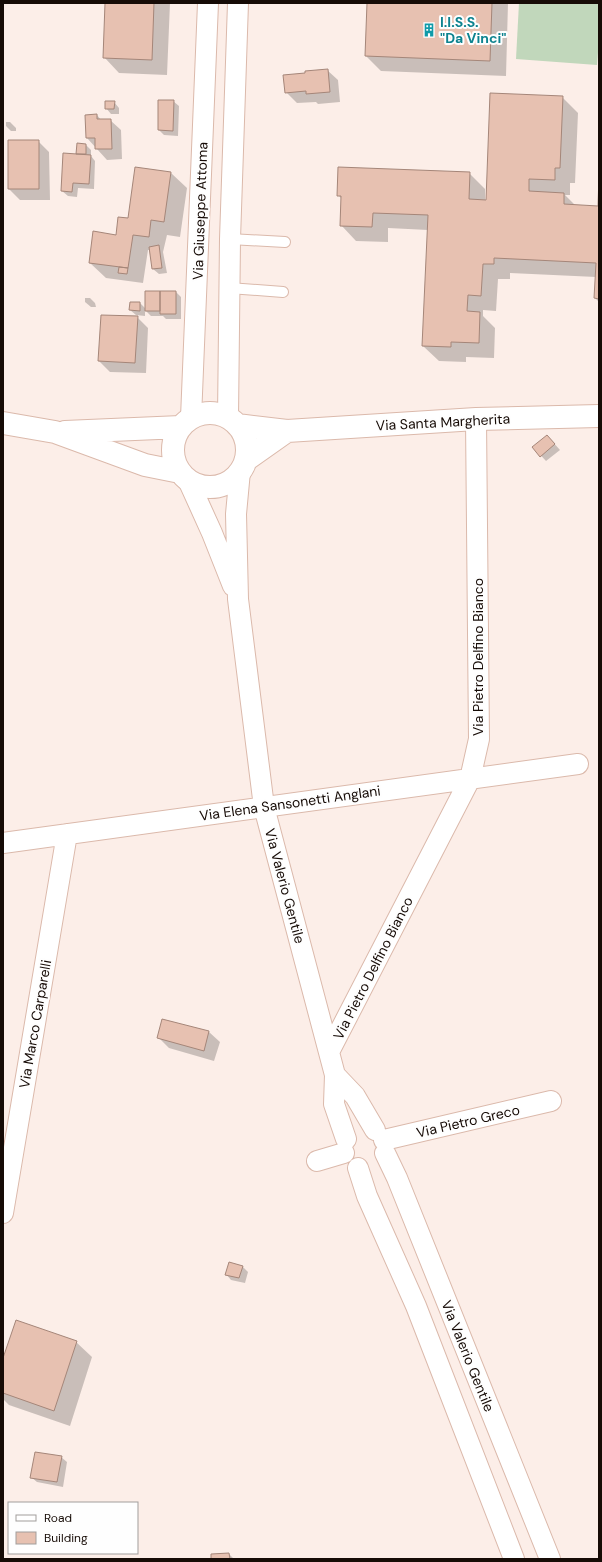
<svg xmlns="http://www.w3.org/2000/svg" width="602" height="1562" font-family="'DM Sans',sans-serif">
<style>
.pitch{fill:#c1d7bb}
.shadow{fill:#0003}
.building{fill:#e7c1b1;stroke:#a58679}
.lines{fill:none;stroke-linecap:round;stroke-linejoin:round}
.lane-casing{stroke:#dbb9ab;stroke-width:12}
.street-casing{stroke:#dbb9ab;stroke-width:22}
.secondary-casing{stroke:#dbb9ab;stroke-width:24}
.lane{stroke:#fff;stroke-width:10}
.street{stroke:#fff;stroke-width:20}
.secondary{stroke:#fff;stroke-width:22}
.labels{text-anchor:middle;stroke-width:4;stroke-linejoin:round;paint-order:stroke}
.culture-label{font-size:14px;font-weight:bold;fill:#0d838f;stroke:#fefefe;text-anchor:start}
.street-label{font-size:14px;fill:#160b06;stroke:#fefefe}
</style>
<rect width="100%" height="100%" fill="#fceee8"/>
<path class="pitch" d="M519,3H599V39L597,65L516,59Z"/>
<path class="shadow" d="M106,3H170L167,75L119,73L104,57Z
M368,3H508L506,76L381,71L366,56Z
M327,70L338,80L340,102L318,104L316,102L297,103L286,92L306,74Z
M562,97L578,113L575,183H570V195H565L576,206L599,207V200V302L595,298L596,277L510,273V279H498L496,311L483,310V316L495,328L494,358L466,357V362L439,361L423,346L428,230L388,228V242L356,241L341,225L342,199L338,195L469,173L485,189V201H487Z
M173,101L179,106L178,136L164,135L159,130Z
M114,102L119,108V114H111L106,108Z
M97,115L101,120H110L121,130L122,159L107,160L87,138Z
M6,122H10L16,128V131H11L6,126Z
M9,141H38L49,152L50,200H20L9,189Z
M78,144L86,145L91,150V156L95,161L94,189L78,188L77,197L68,196L62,191L77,155Z
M136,168L171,173L187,188L180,237L167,235L163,252L167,273L159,274L153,269L150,250H148L143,283L106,278L90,263L116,236L129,220Z
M176,292L181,297V319H166L163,316H151L145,310V316L136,315L130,310L140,303L146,309Z
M85,298H90L95,303L96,307H91L85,302Z
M137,317L148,328L146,373L110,372L99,361Z
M552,441L560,450L546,461L533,447Z
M163,1020L209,1032L220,1042L214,1061L169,1048L158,1037Z
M242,1266L248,1272L245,1283L231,1280L226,1274Z
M76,1342L92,1357L70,1426L9,1405L3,1399V1361Z
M61,1457L67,1462L63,1487L37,1482L31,1477Z
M229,1554L234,1559H212Z"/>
<path class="building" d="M105,3H154L152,60L103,58Z
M367,3H492L490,61L365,56Z
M328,69L330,92L306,94V91L285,93L283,75L305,73V71Z
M490,93L563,96L560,168H555V180L529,179V191L564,193V204L598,206L599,175V299L594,298L596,263L494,258V264H483L481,296L468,295L467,311L480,312L479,343L451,342V347L422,346L428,215L373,213L372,227L340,226L341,196H337L338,167L470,172L469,199L486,200Z
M158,100H174L173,131L158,130Z
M105,101H115L114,109H105Z
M97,114V119H111L112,149H95V138H86L85,115Z
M8,140H39V189H8Z
M77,143L86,144V154H76Z
M63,153L91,155L89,184L73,183L72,192L61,191Z
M135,167L171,172L164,222L151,220L149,237L133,235L128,268L89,263L93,231L116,235L118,217L128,218Z
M159,245L162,268L152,269L149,247Z
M119,267L128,268L127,274L118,273Z
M145,291H160V311H145Z
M160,291H176V314H160Z
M130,302H140V311L129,310Z
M101,315L138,316L135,363L98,361Z
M547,435L555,444L540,457L532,447Z
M162,1019L209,1031L204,1051L157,1038Z
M229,1262L243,1266L239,1278L225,1275Z
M16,1320L77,1341L54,1411L3,1393V1358Z
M35,1452L62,1456L57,1482L30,1478Z
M229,1553L230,1559H211V1554Z"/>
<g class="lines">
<g class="lane-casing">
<path id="lane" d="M230,239L285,242
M229,288L283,292"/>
</g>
<g class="street-casing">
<path id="street" d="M228,417L230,239L238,3
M191,418L208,3
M240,471L236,514L238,599L264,807L335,1075
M188,480L212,533L233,586
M3,843L578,764
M329,1052L470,779L479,739L476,419
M346,1139L334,1104L335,1075L355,1096L375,1130
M384,1140L551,1101
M385,1153L397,1178L550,1559
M317,1161L344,1153
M358,1168L367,1196L416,1306L514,1559
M3,1213L67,834"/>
</g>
<g class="secondary-casing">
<path id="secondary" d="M173 450a37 37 0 1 1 74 0a37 37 0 1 1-74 0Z
M3,423L55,432L145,465L180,472
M237,425L287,431L476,419L599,416
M65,432L181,427
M246,460L287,431"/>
</g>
<use href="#lane" class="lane"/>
<use href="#street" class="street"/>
<use href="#secondary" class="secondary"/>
</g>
<defs>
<g id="building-bare" transform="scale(1.08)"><path d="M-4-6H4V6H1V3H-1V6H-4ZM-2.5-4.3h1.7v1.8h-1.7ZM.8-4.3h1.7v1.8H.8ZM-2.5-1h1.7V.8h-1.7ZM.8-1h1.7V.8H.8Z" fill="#0f9aa8" stroke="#fefefe" stroke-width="2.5" paint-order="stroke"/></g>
</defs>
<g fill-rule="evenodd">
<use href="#building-bare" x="429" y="30"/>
</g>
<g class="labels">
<g class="culture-label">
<text x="440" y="27">I.I.S.S.<tspan x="440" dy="16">"Da Vinci"</tspan></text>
</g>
<g class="street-label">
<text transform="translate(200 211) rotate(-88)" y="5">Via Giuseppe Attoma</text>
<text transform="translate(443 422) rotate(-3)" y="5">Via Santa Margherita</text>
<text transform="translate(478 657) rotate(-90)" y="5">Via Pietro Delfino Bianco</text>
<text transform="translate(290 803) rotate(-8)" y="5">Via Elena Sansonetti Anglani</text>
<text transform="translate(285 886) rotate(75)" y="5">Via Valerio Gentile</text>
<text transform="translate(373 968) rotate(-63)" y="5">Via Pietro Delfino Bianco</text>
<text transform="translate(35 1024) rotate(-80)" y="5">Via Marco Carparelli</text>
<text transform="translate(468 1121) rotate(-13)" y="5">Via Pietro Greco</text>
<text transform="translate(468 1356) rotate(68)" y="5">Via Valerio Gentile</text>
</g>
</g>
<rect width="602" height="1562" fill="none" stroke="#160b06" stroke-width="8"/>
<rect x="8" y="1502" width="130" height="52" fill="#fefefe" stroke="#a19d9b"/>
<rect x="16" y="1515" width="20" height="6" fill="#ffffff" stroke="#a19d9b"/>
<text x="44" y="1522" font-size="12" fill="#160b06">Road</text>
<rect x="16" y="1532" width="20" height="12" fill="#e7c1b1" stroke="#a19d9b"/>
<text x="44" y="1542" font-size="12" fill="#160b06">Building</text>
</svg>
